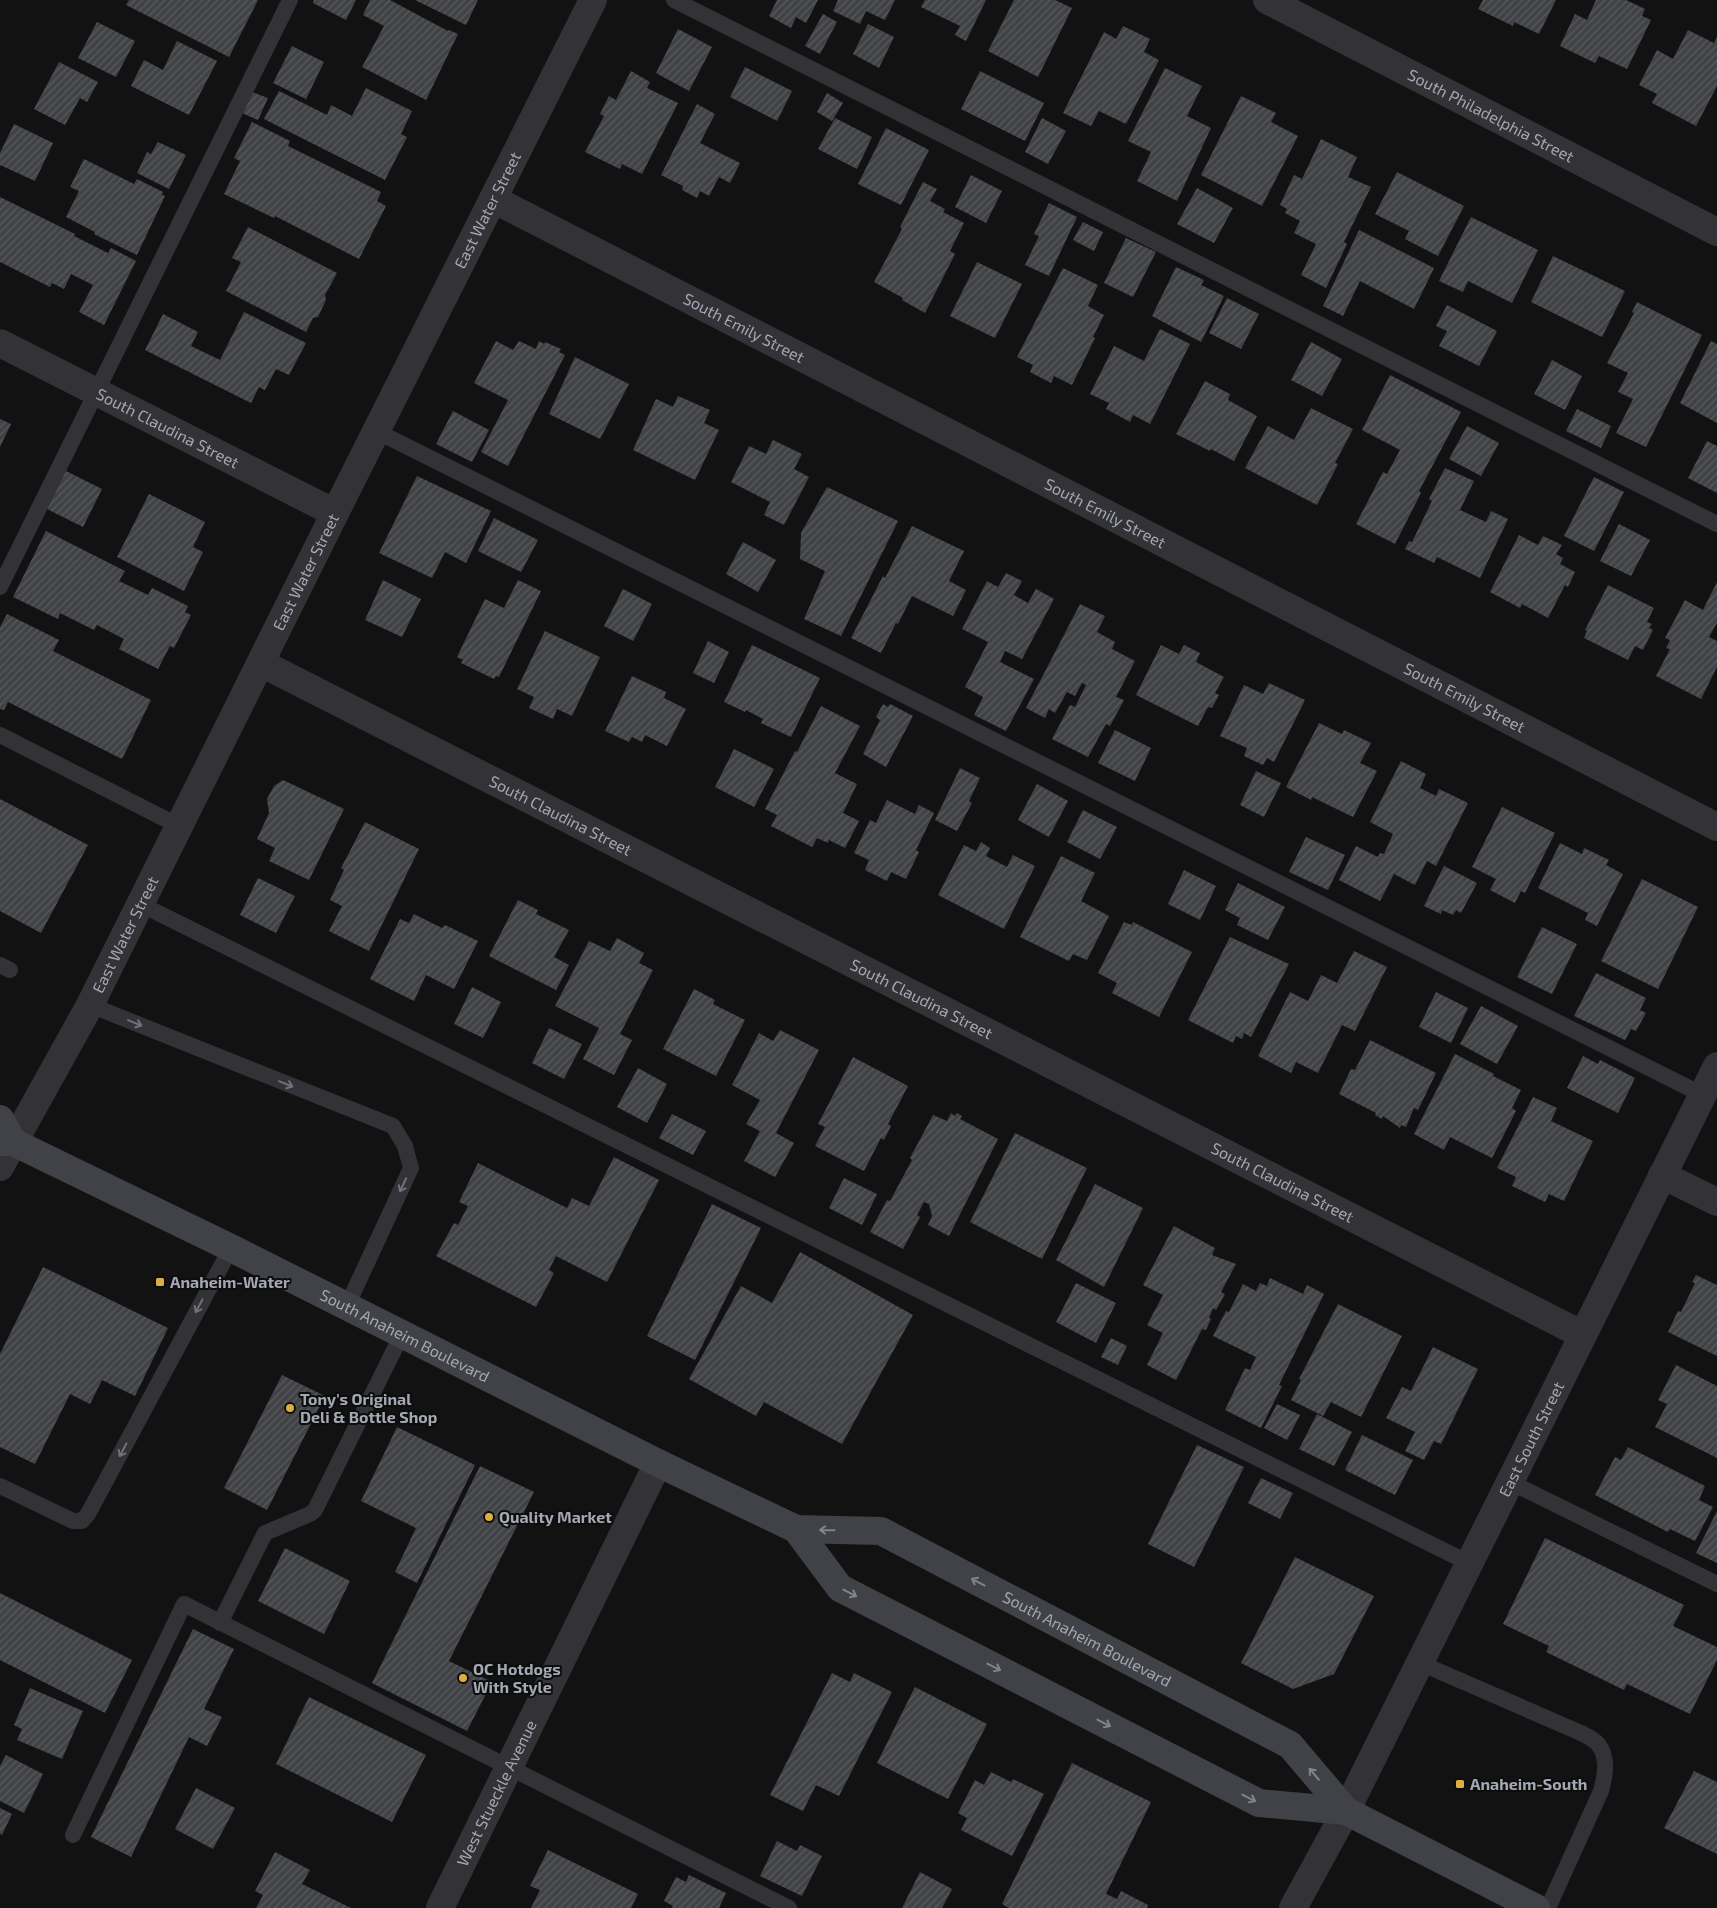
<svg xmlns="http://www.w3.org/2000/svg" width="1717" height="1908" font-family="'Exo 2',sans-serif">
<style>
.building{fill:url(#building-hatch)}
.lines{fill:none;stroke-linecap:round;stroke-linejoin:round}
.service{stroke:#333337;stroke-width:16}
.minor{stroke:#333337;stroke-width:28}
.tertiary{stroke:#333337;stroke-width:28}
.secondary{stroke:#414247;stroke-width:28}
.oneway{stroke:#71737b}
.oneway2{stroke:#81848d}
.poi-dot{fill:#dcb040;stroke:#0d0d0e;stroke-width:2}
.labels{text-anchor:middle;stroke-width:4;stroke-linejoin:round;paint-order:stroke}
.street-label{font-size:16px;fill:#a4a8b2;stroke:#0d0d0e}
.poi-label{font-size:16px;font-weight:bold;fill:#a4a8b2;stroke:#0d0d0e;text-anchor:start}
</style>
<defs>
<pattern id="building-hatch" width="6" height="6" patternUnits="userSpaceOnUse" patternTransform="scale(1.25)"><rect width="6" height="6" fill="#414246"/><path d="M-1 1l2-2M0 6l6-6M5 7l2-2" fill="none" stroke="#595a5e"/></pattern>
</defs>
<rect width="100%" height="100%" fill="#121213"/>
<path class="building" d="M129,0H258L229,57L126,5Z
M314,0H356L346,20L313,3Z
M370,0H390L448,31L449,30L458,34L426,100L362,67L384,26L363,15Z
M415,0H478L466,25Z
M777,0H818L806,23L796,17L791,28L769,16Z
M838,0H895L885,20L866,11L860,24L833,11Z
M925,0H986L966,41L955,35L960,26L921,7Z
M1014,0H1055L1072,8L1038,77L988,51Z
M1483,0H1556L1539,34L1514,22L1513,26L1478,9Z
M1596,0H1626L1645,9L1642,16L1651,20L1627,69L1599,56L1595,63L1560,46L1575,14L1587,20Z
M823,14L837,22L820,54L805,46Z
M97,22L135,41L116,77L78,58Z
M868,24L894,37L879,68L853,54Z
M1123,26L1150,39L1144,52L1159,60L1126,124L1099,111L1091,126L1063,113L1104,32L1116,39Z
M678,29L712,47L689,91L656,73Z
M1688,30L1714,43L1717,37V86L1696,126L1652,103L1657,94L1639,85L1657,50L1673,59Z
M177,41L217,61L189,115L131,86L144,60L163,70Z
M292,46L324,62L306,99L273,83Z
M59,62L98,82L87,102L80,98L65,125L34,109Z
M745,67L792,91L777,121L730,97Z
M1165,68L1202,86L1187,116L1211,128L1177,201L1137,181L1151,152L1128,141Z
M631,71L650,82L647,88L678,103L642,174L622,164L620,169L585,152L604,116L600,114L609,96L616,100Z
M980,71L1044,103L1025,141L961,109Z
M366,88L412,111L401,134L407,137L385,180L264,119L279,91L327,115L331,105L352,116Z
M252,92L268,98L258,120L242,113Z
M827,93L843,103L832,121L817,112Z
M1241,96L1276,113L1271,122L1298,136L1262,206L1201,175Z
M697,104L715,114L700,143L740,163L730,183L719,177L709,196L700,191L697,198L682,190L683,186L661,175Z
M835,118L872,137L857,169L818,149Z
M1042,118L1066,131L1048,164L1025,152Z
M252,122L290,141L288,146L381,192L377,201L386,206L359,259L275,216L274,218L224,194L240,161L234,158Z
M14,124L53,143L35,181L0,165V153Z
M886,128L929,150L901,205L858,184Z
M1321,139L1357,157L1348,177L1371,187L1344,242L1347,244L1326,288L1301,275L1316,244L1294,233L1300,221L1285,213L1287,209L1280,205L1294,175L1302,179Z
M158,142L186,155L169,189L137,173L147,152L151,154Z
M84,159L134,184L137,179L163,192L162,195L165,196L137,255L94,234L95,232L66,217L79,191L70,187Z
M1397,172L1464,206L1438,256L1405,239L1409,231L1375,214Z
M971,175L1002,191L986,223L955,207Z
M923,182L937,189L930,201L945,209L943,212L964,223L950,251L955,254L925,313L902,300L903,298L874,282L902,229L900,227Z
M1197,188L1233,208L1214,243L1177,224Z
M0,197L75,234L74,236L108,253L111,248L136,261L104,325L79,312L93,285L71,274L64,289L52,283L50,287L0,262Z
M1049,203L1077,217L1049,276L1025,265L1039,236L1034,234Z
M1471,217L1538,250L1512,303L1468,281L1463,292L1439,281Z
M1083,222L1103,232L1094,251L1073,240Z
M248,227L337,273L325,295L326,300L318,317L313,318L306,332L226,291L241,262L232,258Z
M1359,230L1434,268L1414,309L1360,281L1343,316L1323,306Z
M1126,238L1156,252L1133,297L1104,283Z
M1553,256L1625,291L1602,337L1531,302Z
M977,262L1022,284L995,338L950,316Z
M1176,267L1204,280L1201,285L1224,296L1201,342L1152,316Z
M1063,268L1098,285L1088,306L1104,315L1093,337L1095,338L1072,385L1054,376L1051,383L1030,372L1033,365L1017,357Z
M1227,298L1259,314L1241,349L1209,333Z
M1637,302L1702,335L1646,447L1616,433L1633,399L1618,392L1628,373L1607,363L1634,313L1632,312Z
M1447,305L1497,331L1479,366L1439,346L1447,331L1436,326Z
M244,312L306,343L289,375L276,369L265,390L259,387L251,403L145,350L163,314L198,332L191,346L220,360Z
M1160,329L1190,344L1150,424L1133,415L1130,422L1106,409L1109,403L1090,394L1114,346L1144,361Z
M496,341L513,350L519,341L536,349L539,341L544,344L545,342L561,349L559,352L565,355L508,466L481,452L508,400L474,383Z
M1711,341L1717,344V423L1680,403Z
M1311,342L1342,359L1322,396L1291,380Z
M575,357L629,384L600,439L549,414Z
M1552,360L1582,376L1565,410L1534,394Z
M1390,375L1461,412L1419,491L1421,493L1395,544L1356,524L1383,472L1387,474L1400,450L1362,430Z
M1205,381L1230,394L1228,400L1257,416L1234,461L1211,449L1210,451L1176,434Z
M678,396L710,410L704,423L719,430L695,480L633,450L656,399L673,407Z
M1311,408L1353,429L1335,463L1338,464L1317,505L1245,468L1268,426L1294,440Z
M1577,409L1611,426L1601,448L1566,431Z
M453,411L489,430L472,462L436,444Z
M0,419L11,424L0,447Z
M1467,426L1499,443L1481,476L1449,459Z
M773,440L802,454L794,469L809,477L784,525L764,515L770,502L731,482L749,446L766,454Z
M1707,441L1717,446V493L1688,478Z
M1445,468L1474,481L1460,510L1486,522L1491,511L1508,519L1480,578L1437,557L1434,563L1405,549L1409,541L1412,542L1432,501L1429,499Z
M64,470L102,489L83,527L45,508Z
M417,476L491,511L466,563L445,552L432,578L379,553Z
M1594,477L1624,492L1594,551L1564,536Z
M827,487L898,521L841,636L804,619L825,571L800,559L801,533Z
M149,494L205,522L193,547L203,552L184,591L117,557Z
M494,518L538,540L521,572L478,551Z
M1619,524L1650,540L1631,576L1600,561Z
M912,526L964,551L949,581L966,590L953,616L912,596L898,624L896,623L881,653L851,638L883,576L885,578Z
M46,531L125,571L119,581L148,595L152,588L188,606L185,612L191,615L174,648L170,646L158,669L119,649L124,639L97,625L94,630L60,613L58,619L13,597Z
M1519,535L1538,545L1543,536L1562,545L1556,554L1563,558L1560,564L1575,572L1568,587L1565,585L1548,618L1522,604L1520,608L1490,592Z
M743,542L776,560L758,592L726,574Z
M1006,573L1022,581L1014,595L1028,603L1036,589L1054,599L1022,659L1005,651L1000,662L1034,679L1006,731L974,715L983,697L965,687L988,642L962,629L987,581L998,587Z
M383,580L421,599L402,637L365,620Z
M518,580L541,591L499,677L496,676L494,679L461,663L463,660L457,657L485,599L504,608Z
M1717,582V623L1709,637L1717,641V667L1701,699L1656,676L1670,649L1666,648L1670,640L1665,638L1685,600L1703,610Z
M1608,585L1654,608L1647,622L1652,624L1649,628L1653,630L1643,650L1635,646L1628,660L1584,638L1587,631L1585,630Z
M623,589L652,604L633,641L604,626Z
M1080,604L1105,616L1097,632L1115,642L1112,649L1135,661L1116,697L1124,700L1110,726L1106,724L1088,757L1052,739L1070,705L1075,707L1086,685L1082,683L1075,696L1067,692L1055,713L1049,709L1045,718L1026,708Z
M7,614L59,640L53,651L151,700L122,759L8,702L4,710L0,709V627Z
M545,631L600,657L572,716L557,709L553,719L529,708L534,697L517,689Z
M708,641L729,652L714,683L693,673Z
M752,645L820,678L791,737L761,723L763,719L746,710L745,712L724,702Z
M1161,645L1179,654L1184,645L1200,653L1196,662L1224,677L1215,693L1219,695L1212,708L1208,707L1198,726L1136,695Z
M632,676L666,692L664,698L686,709L667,746L645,735L642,742L632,737L629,742L605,731Z
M1269,683L1305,700L1274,762L1267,758L1263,765L1244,756L1247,748L1220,736L1244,685L1263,694Z
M883,704L888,707L890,704L913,716L886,767L863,754L880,720L876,717Z
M821,706L860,726L835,773L857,784L843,813L859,821L845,848L829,840L828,843L817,838L812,847L771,826L777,815L765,809L795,751L797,752Z
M1319,723L1342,734L1344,730L1371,743L1360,763L1377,771L1353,817L1312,797L1311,800L1286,787Z
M1115,730L1151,748L1135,781L1098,763Z
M734,749L774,769L754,807L715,787Z
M1401,761L1426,774L1420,788L1436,796L1439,789L1468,803L1436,866L1427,861L1415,885L1394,874L1380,901L1339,880L1356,846L1378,857L1380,853L1384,854L1393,834L1370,822Z
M960,768L980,778L969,801L972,803L957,831L935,820Z
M1256,771L1281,783L1264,817L1240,805Z
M283,780L344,809L309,880L269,861L275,848L257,839L269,813L267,799L274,786Z
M1037,784L1068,801L1049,837L1018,820Z
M0,799L88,845L41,933L0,911Z
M887,800L915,814L919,805L934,813L916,850L919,852L906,879L891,872L887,881L865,870L869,860L854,853L870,820L876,823Z
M1502,807L1555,833L1525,893L1521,891L1515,903L1490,890L1496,879L1472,867Z
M1083,810L1117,827L1100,859L1067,842Z
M365,822L419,849L369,951L329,931L342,906L330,900L344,870L341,868Z
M1306,837L1345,855L1328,890L1289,872Z
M981,842L990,848L986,856L1007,867L1013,855L1035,866L1004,929L938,895L964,845L976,851Z
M1560,843L1582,854L1584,848L1609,860L1606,865L1623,874L1597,926L1585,920L1588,913L1538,888Z
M1061,856L1095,873L1081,901L1109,916L1087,960L1073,954L1069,961L1020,937Z
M1444,866L1477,883L1461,913L1456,910L1453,915L1442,910L1441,914L1424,906Z
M1184,870L1216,886L1200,920L1168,904Z
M258,878L295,896L276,933L240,915Z
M1642,879L1698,907L1658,989L1601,961Z
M1238,883L1285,907L1268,940L1237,925L1240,918L1225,910Z
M518,900L538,910L536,914L569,930L554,957L569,965L556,990L489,956Z
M414,914L442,928L445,925L478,941L454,989L426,975L414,1001L370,979L400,919L409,923Z
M1124,922L1132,925L1133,922L1192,952L1159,1017L1112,993L1117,983L1098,973Z
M1542,927L1577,944L1552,994L1517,977Z
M1230,937L1289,964L1251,1037L1244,1033L1242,1039L1236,1036L1233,1043L1188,1020Z
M617,938L644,953L639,963L653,970L620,1034L632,1040L614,1075L583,1059L599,1028L555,1006L589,941L610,951Z
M1354,951L1387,967L1355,1031L1342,1025L1318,1073L1296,1062L1291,1073L1258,1056L1290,992L1308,1001L1321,975L1337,983Z
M1596,973L1646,998L1640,1010L1646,1013L1636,1031L1631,1029L1625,1040L1574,1016Z
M472,987L501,1002L483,1038L454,1024Z
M694,989L715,1000L713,1004L745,1020L716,1076L663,1049Z
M1436,992L1468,1008L1451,1043L1419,1027Z
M1481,1006L1518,1026L1497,1064L1460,1044Z
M549,1028L582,1044L564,1079L532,1063Z
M780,1030L819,1050L776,1133L794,1143L775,1177L744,1161L760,1131L746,1124L760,1100L732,1085L759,1033L773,1041Z
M1370,1040L1436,1073L1418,1110L1414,1108L1406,1127L1401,1125L1400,1128L1383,1116L1382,1119L1375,1115L1376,1113L1339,1094L1351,1069L1355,1070Z
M1455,1054L1494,1074L1493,1076L1521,1090L1512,1108L1516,1111L1492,1158L1450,1137L1444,1150L1414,1134Z
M1583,1056L1598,1064L1600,1060L1635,1078L1618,1113L1567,1088Z
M853,1057L908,1086L888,1124L891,1126L884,1140L881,1138L864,1171L815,1146L825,1127L818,1124Z
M638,1068L667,1084L647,1123L617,1107Z
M1533,1097L1557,1108L1551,1121L1593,1141L1564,1201L1549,1194L1545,1202L1512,1186L1516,1177L1497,1168Z
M951,1113L955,1116L957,1113L962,1116L960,1119L998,1139L949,1236L928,1225L932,1216L929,1204L924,1202L917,1215L920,1217L903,1249L870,1232L887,1200L890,1201L912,1160L910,1158L933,1115L947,1121Z
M672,1114L706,1131L693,1155L659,1138Z
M1015,1133L1087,1168L1042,1259L970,1222Z
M614,1157L659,1180L607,1282L556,1256L549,1270L554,1273L536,1307L436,1256L454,1223L458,1225L468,1206L459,1202L478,1163L567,1208L572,1198L589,1206Z
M844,1178L877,1194L862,1225L829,1208Z
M1095,1184L1143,1208L1104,1287L1056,1260Z
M712,1204L761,1228L695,1360L647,1336Z
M1174,1226L1215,1248L1212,1255L1236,1264L1221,1292L1225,1294L1216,1310L1213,1308L1209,1318L1211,1319L1206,1330L1202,1329L1176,1380L1147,1365L1163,1333L1147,1325L1163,1295L1143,1285Z
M800,1252L913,1315L842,1444L764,1402L756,1416L689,1379L741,1286L772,1303Z
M43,1267L168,1328L135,1396L102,1380L90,1404L70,1394L35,1464L0,1447V1354Z
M1696,1275L1717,1285V1356L1668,1332L1678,1311L1681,1312L1695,1283L1692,1282Z
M1270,1278L1303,1294L1307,1285L1324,1294L1279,1385L1282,1386L1261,1428L1225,1410L1245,1368L1250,1370L1256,1357L1213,1336L1226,1311L1229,1312L1243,1284L1256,1291L1260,1283L1267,1286Z
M1076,1283L1116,1303L1096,1343L1056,1322Z
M1338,1304L1402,1336L1361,1417L1331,1402L1323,1416L1291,1400L1301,1380L1299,1379Z
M1111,1338L1127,1346L1118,1365L1101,1357Z
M1433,1347L1478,1369L1441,1444L1434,1441L1424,1460L1405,1451L1415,1432L1386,1418L1402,1387L1411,1391Z
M1676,1365L1717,1386V1458L1655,1427L1667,1404L1658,1400Z
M282,1375L325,1396L267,1510L224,1488Z
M1277,1404L1300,1415L1287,1440L1264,1428Z
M1317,1414L1352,1432L1334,1466L1299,1449Z
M397,1427L475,1465L417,1583L395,1572L416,1528L361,1501Z
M1362,1435L1413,1460L1395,1495L1345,1470Z
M1197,1445L1244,1467L1194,1567L1148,1544Z
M1628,1447L1705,1486L1699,1500L1713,1507L1695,1541L1670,1529L1668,1532L1595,1495L1615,1457L1621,1460Z
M480,1466L534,1492L449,1661L492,1682L467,1731L372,1683Z
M1261,1478L1293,1493L1280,1519L1248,1503Z
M1717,1511V1563L1696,1553Z
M1545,1538L1684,1605L1673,1626L1717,1647V1660L1690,1714L1627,1684L1624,1690L1546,1652L1549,1646L1503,1624Z
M285,1548L350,1581L324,1634L258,1601Z
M1295,1557L1374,1596L1334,1674L1293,1689L1241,1663Z
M0,1593L132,1660L105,1713L0,1660Z
M193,1629L234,1649L204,1709L222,1717L207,1746L189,1737L131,1857L91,1837Z
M832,1673L850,1682L854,1673L892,1692L839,1796L816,1785L803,1811L770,1795Z
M915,1687L987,1724L948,1799L877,1763Z
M30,1688L83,1711L62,1759L17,1740L22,1729L14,1725Z
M309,1697L426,1755L392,1822L276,1764Z
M6,1755L43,1774L24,1813L0,1801V1766Z
M1072,1763L1151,1802L1106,1894L1117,1899L1121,1891L1148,1905L1147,1908H1009L1002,1904Z
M1694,1771L1717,1782V1854L1664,1828Z
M991,1772L1011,1782L1013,1779L1044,1794L1012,1856L961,1830L967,1818L958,1813L975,1780L984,1785Z
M196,1788L235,1808L213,1849L175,1829Z
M0,1808L12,1814L2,1835L0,1834Z
M777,1841L797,1851L800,1845L822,1856L802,1896L760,1876Z
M548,1850L638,1894L631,1908H531L540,1890L530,1886Z
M275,1852L310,1870L302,1884L351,1908H256L263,1895L255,1891Z
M920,1872L952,1889L942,1908H902Z
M689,1875L726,1893L719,1908H672L673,1906L664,1901L676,1877L686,1882Z"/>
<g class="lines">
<path class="service" d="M674,0L1717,524
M376,431L1703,1095
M0,587L290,0
M0,735L179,826
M140,904L1469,1563
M0,965L10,970
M90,1005L393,1126L405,1146L411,1168L347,1306
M1510,1482L1717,1584
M0,1486L73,1521H82L88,1514L231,1248
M220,1623L265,1533L310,1514L315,1510L402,1334
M1420,1663L1581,1733C1587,1736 1595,1740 1598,1744C1609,1758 1605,1776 1601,1791L1548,1908
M73,1835L184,1604L789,1908"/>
<g class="minor">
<path id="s1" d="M1267,0L1717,232"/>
<path id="s2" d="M493,199L1717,827"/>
<path id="s3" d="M0,343L335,513"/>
<path id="s4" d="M261,663L1583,1335"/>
<path id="s5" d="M0,1167L90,1005L335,513L593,0"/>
<path d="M1662,1175L1717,1202"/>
<path id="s6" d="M440,1908L658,1463"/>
</g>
<path class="tertiary" id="s7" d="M1293,1908L1346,1811L1717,1066"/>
<g class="secondary">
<path d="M0,1119L13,1142"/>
<path id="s8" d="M0,1142H13L231,1248L658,1463L796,1529L881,1531L1290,1745L1346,1811"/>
<path d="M796,1529L840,1588L1259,1803L1346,1811L1536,1908"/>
</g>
</g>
<defs><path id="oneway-shaft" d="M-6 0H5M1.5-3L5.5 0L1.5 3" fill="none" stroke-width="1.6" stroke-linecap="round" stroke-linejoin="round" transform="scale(1.25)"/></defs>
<g class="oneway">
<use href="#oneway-shaft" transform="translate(135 1023) rotate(22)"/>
<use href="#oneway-shaft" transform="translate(286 1084) rotate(22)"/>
<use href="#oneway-shaft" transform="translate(403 1185) rotate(115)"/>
<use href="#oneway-shaft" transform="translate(199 1306) rotate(118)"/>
<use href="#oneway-shaft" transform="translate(123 1450) rotate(118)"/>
</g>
<g class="oneway2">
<use href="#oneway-shaft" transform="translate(827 1530) rotate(-179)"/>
<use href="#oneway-shaft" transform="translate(978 1582) rotate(-152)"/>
<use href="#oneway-shaft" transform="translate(850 1593) rotate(27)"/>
<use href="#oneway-shaft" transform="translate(994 1667) rotate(27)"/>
<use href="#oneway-shaft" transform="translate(1104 1723) rotate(27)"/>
<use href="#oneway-shaft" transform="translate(1314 1774) rotate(-130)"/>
<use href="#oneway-shaft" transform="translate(1249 1798) rotate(27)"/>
</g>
<g class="poi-dot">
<rect x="155" y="1277" width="10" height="10" rx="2.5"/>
<circle cx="290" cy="1408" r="5"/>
<circle cx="489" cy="1517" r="5"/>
<circle cx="463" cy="1678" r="5"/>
<rect x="1455" y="1779" width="10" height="10" rx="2.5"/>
</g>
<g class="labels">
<g class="street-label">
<text dy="6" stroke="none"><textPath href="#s1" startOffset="252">South Philadelphia Street</textPath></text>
<text dy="6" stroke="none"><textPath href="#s5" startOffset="1074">East Water Street</textPath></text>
<text dy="6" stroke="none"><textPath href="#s2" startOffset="282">South Emily Street</textPath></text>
<text dy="6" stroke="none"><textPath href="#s3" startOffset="188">South Claudina Street</textPath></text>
<text dy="6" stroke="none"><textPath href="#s2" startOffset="688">South Emily Street</textPath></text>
<text dy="6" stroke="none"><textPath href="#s5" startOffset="669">East Water Street</textPath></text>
<text dy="6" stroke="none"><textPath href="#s2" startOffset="1092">South Emily Street</textPath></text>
<text dy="6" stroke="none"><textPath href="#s4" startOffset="336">South Claudina Street</textPath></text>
<text dy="6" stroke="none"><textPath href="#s5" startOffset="264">East Water Street</textPath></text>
<text dy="6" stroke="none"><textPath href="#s4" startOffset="741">South Claudina Street</textPath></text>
<text dy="6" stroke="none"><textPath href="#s4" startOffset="1146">South Claudina Street</textPath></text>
<text dy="6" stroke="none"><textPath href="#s8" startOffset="450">South Anaheim Boulevard</textPath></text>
<text dy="6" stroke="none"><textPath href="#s7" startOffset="526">East South Street</textPath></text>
<text dy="6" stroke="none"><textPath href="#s8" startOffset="1204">South Anaheim Boulevard</textPath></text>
<text dy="6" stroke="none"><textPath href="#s6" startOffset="128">West Stueckle Avenue</textPath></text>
</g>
<g class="poi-label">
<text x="170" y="1288">Anaheim-Water</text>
<text x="300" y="1405">Tony's Original<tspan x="300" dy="18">Deli &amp; Bottle Shop</tspan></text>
<text x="499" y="1523">Quality Market</text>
<text x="473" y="1675">OC Hotdogs<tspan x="473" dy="18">With Style</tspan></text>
<text x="1470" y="1790">Anaheim-South</text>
</g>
</g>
</svg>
